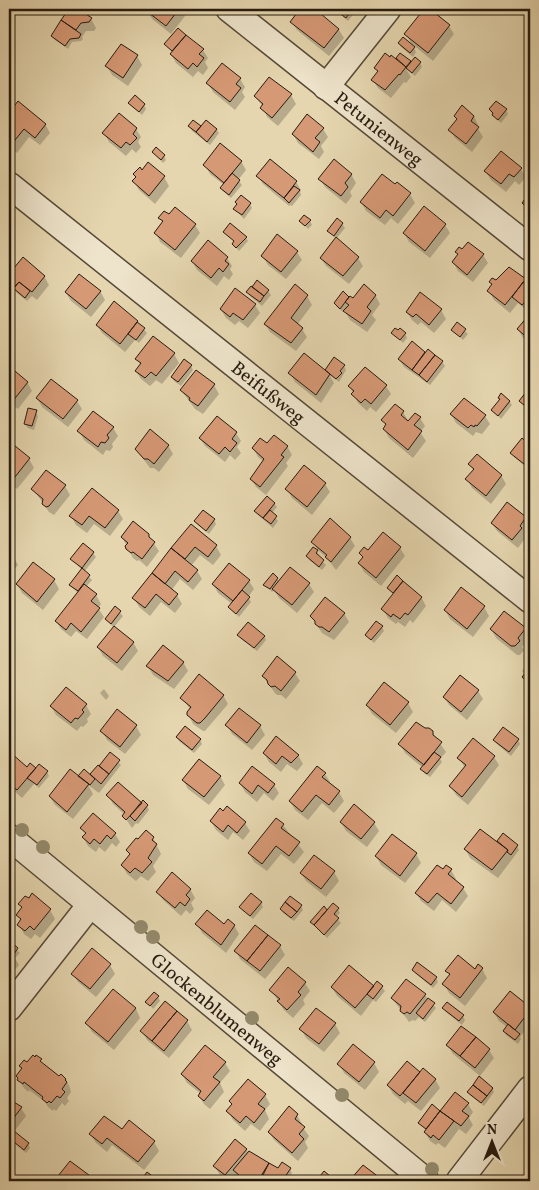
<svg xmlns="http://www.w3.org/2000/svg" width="539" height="1190" font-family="Vollkorn,serif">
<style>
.shadow{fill:#0003}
.building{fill:#d69975;stroke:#271a0f}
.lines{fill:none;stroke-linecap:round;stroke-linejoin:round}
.minor-casing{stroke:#564937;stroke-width:28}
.minor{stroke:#eee4cb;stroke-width:25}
.tree{fill:#938a6c}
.labels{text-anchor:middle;stroke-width:4;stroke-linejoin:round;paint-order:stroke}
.street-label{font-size:19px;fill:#271a0f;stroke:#eee4cb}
</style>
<rect width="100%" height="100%" fill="#e5d6af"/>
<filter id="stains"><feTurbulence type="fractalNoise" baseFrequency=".004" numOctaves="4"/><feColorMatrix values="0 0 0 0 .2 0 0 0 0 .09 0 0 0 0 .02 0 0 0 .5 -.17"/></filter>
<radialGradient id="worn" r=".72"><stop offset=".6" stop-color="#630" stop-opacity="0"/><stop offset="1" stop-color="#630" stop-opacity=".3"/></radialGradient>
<path class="shadow" d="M70,9H76L91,19L96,28L94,31H86L82,37L83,39L81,41L72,42L68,49L55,40L52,36Z
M148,9H181L185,16L171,34L152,19L147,10Z
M302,9H313L339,30L344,38L329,56L297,30L292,22Z
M334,9H358L348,21Z
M426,9L449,26L454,34L433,61L412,44L416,52L413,57L401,47L399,43L413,47L406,34Z
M455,9H465L461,14Z
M178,30L203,50L208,58L205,62L208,68L203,75L198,71L193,77L176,63L171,54L173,52L166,44Z
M400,55L411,63H420L422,67L415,76L406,69L411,77L406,83L404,82L391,98L378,88L373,80L379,73L375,68L400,63L397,58Z
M137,56L142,65L128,86L112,75L107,66Z
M240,79L245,87L242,92L245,97L235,110L213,92L208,83Z
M291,95L296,104L278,126L267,117L263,107L255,96Z
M18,103L45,124L50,133L40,145L29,137L17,153L9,146V115Z
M130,103L144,105L146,109L142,115Z
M490,110H506L508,114L501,123L496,119Z
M455,116H474L478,125L477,127L483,137L472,152L455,138L450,130L457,120Z
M190,127L216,129L219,133L210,145L192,131Z
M136,129L141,137L138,142L141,147L136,153L132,149L126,156L109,142L104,133Z
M323,129L328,137L321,146L324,152L319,159L298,143L293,134Z
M153,152L164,156L166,160L163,163Z
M241,161L246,170L238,180L242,185L231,198L224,192L221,188L224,185L210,174L205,165Z
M521,169L526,177L519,185L515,181L506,192L491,180L486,172Z
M351,174L356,183L350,192L352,196L346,204L325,187L320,179Z
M258,176L296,182L301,190L300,192L301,195L292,206L290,205L289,206L263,184Z
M164,177L169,186L155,204L139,190L134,181Z
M395,185L410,194L415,203L398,224L391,218L385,225L366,211L361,202Z
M530,194V214L523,203Z
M250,204L252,208L244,219L235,209Z
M160,218L195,225L200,233L181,258L160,242L156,233L163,223Z
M301,221H310L312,225L308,229Z
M342,224L345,228L336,239L358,258L363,266L349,284L326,266L321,258L336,239L329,231Z
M445,225L450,233L430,258L409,242L404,233Z
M225,232L246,238L248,241L239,251L233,244L235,242Z
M278,236L297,252L302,260L286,279L268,265L263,257Z
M456,252L483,255L488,263L473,282L458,271L453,262L459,256Z
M227,258L232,266L230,269L233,274L229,280L224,276L217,286L197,270L192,261Z
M23,259L44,276L49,285L37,300L32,296L27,301L17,293L9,281V276Z
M525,280L530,290V302L525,309L518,303L510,313L494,300L489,291L493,285L491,282Z
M257,282L268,291L271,295L262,306L250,296L248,292Z
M295,286L307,296L312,305L297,325L302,329L307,337L296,351L270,332L265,324Z
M100,291L105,300L91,317L71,301L66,293Z
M343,293L353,300L375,295L380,304L372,315L376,320L367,332L350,320L344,310L343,312L337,307L335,303Z
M255,305L260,313L248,328L239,321L235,325L226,318L221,310Z
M441,310L446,319L434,333L421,322L418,325L412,320L407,312Z
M528,317L530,318V343L523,338L518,329Z
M137,322L147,333L139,343L135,340L125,352L102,333L97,325Z
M458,324L468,334L463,340L453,330Z
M393,333L405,334L407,338L403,343Z
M428,351L442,362L445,366L430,385L404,367L399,359L425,352V354Z
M174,354L179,363L162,384L156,380L150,386L141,379L136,371L141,366L137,359Z
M191,366L193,370L181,386L174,381L172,377Z
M344,366L346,370L339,382L328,374Z
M9,368L27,382L32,391L18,409L9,403Z
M197,371L214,385L219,394L203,414L195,409L181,390Z
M290,373L329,374L334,383L321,403L295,382Z
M386,386L391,394L376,412L370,407L367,411L358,403L350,387Z
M530,389V416L521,401Z
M37,398L77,401L82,409L68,427L42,407Z
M509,401L512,405L501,419L493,411Z
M36,412L38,416L34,430L28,428L25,424Z
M403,412L409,422L420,418L425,426L420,432L426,441L413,458L389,438L384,429L386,426L383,420Z
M451,414L485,416L490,424L482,434L476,432L473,436L456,423Z
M113,428L118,436L112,444L113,447L110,451L106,450L103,455L84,440L79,431Z
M236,433L241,441L237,447L241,453L235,460L230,455L225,462L205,446L200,438Z
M522,440L530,446V462L526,467L514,457L512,453Z
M9,443L29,459L34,468L17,489L9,483Z
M168,445L173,454L159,472L154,468H150L136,449Z
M267,445L287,446L292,455L286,463L288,466L266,495L256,487L251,479L264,462L258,457L253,448Z
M470,465L501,475L506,484L491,504L472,488L467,479L474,471Z
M325,484L330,492L312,515L292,498L287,489Z
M65,486L70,495L54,515L49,512L33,489Z
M92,490L118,511L123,519L110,536L94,524L87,533L76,525L71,516Z
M274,503L277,507L272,513L278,521L273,528L258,515L256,511Z
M507,504L525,518L530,527L524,534L526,537L518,548L497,531L492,523Z
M214,520L216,524L209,534L198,525L196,521Z
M191,526L216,546L221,555L213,565L200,555L191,566L197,571L202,579L193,590L180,579L171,591L177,595L182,604L175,613L161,602L150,616L139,607L134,598Z
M148,535L159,551L147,567L139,560L137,561L133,558L122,537Z
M350,538L355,546L336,570L327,558L318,550L313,542Z
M83,545L93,553L96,557L84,572L92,580L86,587L96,595L101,604L98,608L104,617L87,639L76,631L71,637L61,629L56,621L78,593L70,585L82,570L72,559Z
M400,548L405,556L381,586L364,572L359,563L364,558L361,554Z
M317,551L319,555L318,557L326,565L322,570L309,560L307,556Z
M9,553L13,556L18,565L9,576Z
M530,556V569L526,561Z
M34,564L54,580L59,589L43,610L22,593L17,584Z
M397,577L421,597L426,606L413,623L410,620L405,627L398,622L396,624L388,618L383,609L394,595L388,588Z
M277,579L280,582L309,584L314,592L297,613L279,598L274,590L272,592L265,585Z
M249,581L254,589L248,597L251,602L239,617L229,607L232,604L218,593L213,584Z
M484,607L489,616L473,637L450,619L445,610Z
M115,608L123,616L114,627L133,642L138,651L122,671L103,656L98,647L114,628L106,619Z
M344,613L349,622L334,640L322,633L311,616Z
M382,627L384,631L374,643L366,635Z
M491,629H525L530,638L522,647L524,650L520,655H517L496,638Z
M239,635L264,636L266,640L257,651L241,639Z
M530,661V687L523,677L525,676L522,671Z
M183,662L188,671L174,689L153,675L148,666Z
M295,673L300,681L286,699L281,695H277L275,693L263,676Z
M104,689L109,696L106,700L100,693Z
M478,691L483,699L467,720L449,705L444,697Z
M223,695L228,704L205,731H203L193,724L188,714L190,709L182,698Z
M408,703L413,712L396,733L372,714L367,705Z
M86,705L91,714L87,719L88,722L83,727L81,726L77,731L56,715L51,706Z
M117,711L136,726L141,735L125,754L107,740L102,731Z
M227,725L260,726L265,735L252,750L232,734Z
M432,732L446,752L440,759L442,762L430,777L424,773L422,769L423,768L405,753L400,744Z
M177,737L200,740L202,744L194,753L179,741Z
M518,740L520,744L511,756L497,744L495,741Z
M264,753L298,755L303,764L297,771L287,764L281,772L269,762Z
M110,754L121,765L99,793L88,785L93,794L73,819L55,805L50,797L90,776Z
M11,755L27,768H35L47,772L49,776L39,788L34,784L22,798L9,786V758Z
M494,757L499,765L468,805L456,795L451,786L465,768L459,758Z
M325,774L330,782L329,783L339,792L344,801L334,813L322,803L308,820L295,810L290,801Z
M220,776L225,785L209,805L188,789L183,780Z
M240,783L274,785L279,793L273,801L264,793L257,802L245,792Z
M108,795L147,806L149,810L138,824L136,823L132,828L124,816L125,815L113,804Z
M276,819L283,825L304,852L294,864L281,854L267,871L254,862L249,853Z
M211,821L245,823L250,831L243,840L233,832L228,840L216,830Z
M341,822L374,823L379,831L367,847L346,831Z
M82,828L115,834L120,842L116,847L112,843L105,852L99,847L96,852L88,846L83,837L86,835Z
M503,835L517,846L519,850L498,878L470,858L465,849L497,843Z
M393,836L416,854L421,863L405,883L381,865L376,856Z
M153,838L161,854L153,866L156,872L148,881L141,876L136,881L127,874L122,865L130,855L127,851Z
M314,856L334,872L339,881L326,897L306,881L301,873Z
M451,870L456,879L455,880L463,888L468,896L456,912L442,900L434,911L421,901L416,893L443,871Z
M9,883L14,892L9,898Z
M190,889L195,898L191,903L194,909L190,914L186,910L181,916L163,900L158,892Z
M33,895L50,910L55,919L40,938L35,934L31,939L24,934L19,925L21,921L18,915L23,909L20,904L29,899Z
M261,903L263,907L253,919L243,911L241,908Z
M301,906L303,910L294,921L283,913L281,909Z
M338,909L340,913L336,917L341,923L327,938L312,922L327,911Z
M197,924L234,925L239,934L226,953L202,933Z
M9,942L20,953L15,958L19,965L9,977Z
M280,946L285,955L265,979L240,959L236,951Z
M92,950L110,965L115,974L96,997L78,982L73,974Z
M482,969L487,978L465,1006L449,993L444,984L450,976L447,971Z
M413,970L436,978L438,982L433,988L416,974Z
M305,983L310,991L303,1000L305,1004L293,1018L284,1010L271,990Z
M378,983L385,991L376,1002L373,1000L361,1016L337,996L332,987H374Z
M113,991L136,1009L140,1018L114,1050L92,1032L87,1023Z
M510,992L530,1008V1024L520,1037L521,1039L518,1044L506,1035L504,1031L507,1027L499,1021L494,1013Z
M425,995L436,1008L425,1022L419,1017L415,1021L413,1020L409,1022L392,998Z
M158,997L160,1001L153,1009L147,1002Z
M165,1002L187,1021L192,1030L169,1058L147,1040L142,1031Z
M444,1008L463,1016L465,1020L462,1025L446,1012Z
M335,1024L340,1033L324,1052L306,1038L301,1029Z
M448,1046L489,1050L494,1058L480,1076L453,1054Z
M37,1057L44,1066L60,1078L66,1079L70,1088L71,1092L67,1098L69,1101L65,1106L62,1103L56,1111L54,1109L53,1111L48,1107L45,1102L29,1090L28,1092L24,1088L19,1080L23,1070L20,1066L27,1064Z
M225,1063L230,1071L220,1083L224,1092L210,1109L204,1104L199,1096L201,1094L187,1083L182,1074Z
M374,1063L379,1072L365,1090L344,1073L339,1064Z
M420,1073L435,1079L440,1088L421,1111L408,1101L405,1104L393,1094L388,1085Z
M492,1088L494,1092L484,1106L471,1096L468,1092Z
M455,1094L468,1104L473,1112L469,1118L473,1125L466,1134L459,1129L445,1148L438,1143L436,1145L430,1141L425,1132L427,1131L419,1123L439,1112L440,1113Z
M265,1095L270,1104L265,1110L269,1119L260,1131L251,1124L245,1131L233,1120L228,1111L233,1106L230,1102Z
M9,1099L21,1108L26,1116L13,1133L28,1144L30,1148L26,1153L13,1142L10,1138L12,1136L9,1134V1131L10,1132L11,1130L9,1128Z
M289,1108L297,1115L302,1124L301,1125L309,1136L305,1142L308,1148L298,1161L274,1140L269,1132Z
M129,1122L154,1142L159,1151L144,1170L112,1145L107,1152L96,1143L91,1135L122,1130Z
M246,1149L248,1152L279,1170L290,1169L292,1173L287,1181H243L237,1175L232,1181H228L220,1175L215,1167Z"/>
<path class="building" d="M69,9H78L92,18L89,22L81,23L76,30L61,20Z
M147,9H179L166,26L145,10Z
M300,9H315L339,29L324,48L290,22Z
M334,9H352L346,18Z
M424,9H430L450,25L428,53L404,34Z
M61,20L81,34L79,38L70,39L65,46L51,36Z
M178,28L186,35L172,51L164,44Z
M186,35L204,49L199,54L204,58L197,67L193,63L188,69L170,54Z
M403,37L415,47L410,53L398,43Z
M121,44L138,55L123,78L105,66Z
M385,53L390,57L391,55L406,67L400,75L399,74L385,90L371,80L378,71L374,68Z
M400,53L411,61L406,67L396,58Z
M415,57L421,62L412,73L406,68Z
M222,63L241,78L236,84L241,88L230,102L206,83Z
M269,77L292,94L272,118L260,108L263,104L254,96Z
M135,95L145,104L139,112L128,103Z
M18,101L46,124L35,138L24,129L11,145L9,143V113Z
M496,101L507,109L498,120L492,115L493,113L489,109Z
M462,105L474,116L471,121L479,127L466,144L448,130L457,119L454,116Z
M119,113L137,128L133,134L137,138L130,145L126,142L121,148L102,133Z
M307,114L324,128L315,138L320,142L313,152L292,134Z
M193,120L201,126L196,132L188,126Z
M206,120L217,129L207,142L196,132Z
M220,143L242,161L224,183L203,165Z
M156,147L165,155L161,160L152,152Z
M501,151L522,168L514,177L509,174L501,184L484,171Z
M270,159L297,181L284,198L256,176Z
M334,159L352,174L345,183L348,187L341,196L318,179Z
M148,162L165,176L149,196L132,181L136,177L133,174L140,167L142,170Z
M232,173L240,180L229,195L220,188Z
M382,174L395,184L397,182L411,193L393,216L386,210L380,218L360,202Z
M294,186L300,190L289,203L284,198Z
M530,192V210L522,203Z
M241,195L251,203L242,215L233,209L237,204L235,202Z
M424,206L446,224L425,251L403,233Z
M175,207L196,224L175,250L154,233L163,221L158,218L164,211L169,214Z
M304,215L311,220L305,226L299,221Z
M337,218L343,223L334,236L327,231Z
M230,223L247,237L236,248L232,244L234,241L223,232Z
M277,234L298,251L281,272L261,256Z
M336,237L359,257L343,276L320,258Z
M208,240L228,257L225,261L229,264L223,272L219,268L211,278L191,261Z
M468,242L484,254L467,275L452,262L458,254L455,252L459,247L462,249Z
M23,257L45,276L32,292L19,282L15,287L9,281V274Z
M509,267L526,279L505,305L487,291L492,284L489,282L492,278L496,280Z
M79,274L101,291L86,309L65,292Z
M257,280L269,290L264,296L252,287Z
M19,282L30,291L25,298L13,288Z
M523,282L530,288V296L522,305L512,297Z
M295,284L308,295L291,318L303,328L291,343L264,324Z
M364,284L376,295L367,307L371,311L362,324L343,311L349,305L345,302L350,296L353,298Z
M251,286L264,296L260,302L246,292Z
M235,288L256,304L243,320L233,313L230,317L220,309Z
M343,291L349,297L340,309L334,303Z
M420,292L442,309L429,325L416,314L413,317L406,312Z
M114,301L138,321L120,344L96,325Z
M528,316H530V340L517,329Z
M137,322L145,328L136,340L128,334Z
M457,322L466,329L460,337L451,330Z
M395,328L398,330L400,328L406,333L400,340L391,333Z
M153,336L175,353L156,376L151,372L145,378L135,371L141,363L135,359Z
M412,341L425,352L412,370L398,359Z
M428,349L435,355L419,375L412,370Z
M304,353L330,374L316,395L288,373Z
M435,355L443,361L427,382L419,375Z
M334,357L345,365L340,371L342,373L336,379L325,370Z
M184,359L192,365L178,382L171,377Z
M9,366L28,382L12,402L9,399Z
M365,367L387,385L371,404L365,399L361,403L351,394L354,391L348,386Z
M196,370L215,384L198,406L189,400L190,398L180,390Z
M51,379L78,400L63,419L36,398Z
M530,387V410L519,401Z
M501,393L510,401L498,416L491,410L500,399L498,398Z
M464,398L486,415L477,426L475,425L474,427L471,425L468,428L450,414Z
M395,404L404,411L401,415L408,421L415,413L421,417L414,425L422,431L408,450L383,429L386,424L381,420Z
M28,408L37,410L32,426L24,424Z
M93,411L114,427L107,435L109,438L105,443L101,442L98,447L77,431Z
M217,416L237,432L232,439L237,443L230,452L225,447L219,454L199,438Z
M150,429L169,445L154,464L148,459H144L135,449Z
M274,435L288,446L281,455L284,457L260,487L250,479L264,459L252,448L260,438L267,443Z
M522,438L530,445V456L524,464L510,453Z
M9,441L30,458L11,482L9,479Z
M477,454L502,475L486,496L465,479L474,469L468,464Z
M304,465L326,483L307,507L285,489Z
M46,470L66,485L49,506L46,507L42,504L43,499L31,489Z
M92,488L119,510L105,528L89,516L82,525L69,516Z
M267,496L275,503L263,518L254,511Z
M507,502L526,517L520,526L522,528L512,540L491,523Z
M203,510L215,519L206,531L194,521Z
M270,510L277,516L271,524L263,518Z
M330,518L351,537L331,562L325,557L327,555L311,542Z
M133,521L149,534V537L155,542L142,559L133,552L131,553L126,549L125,546L128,543L121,537Z
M191,524L217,545L208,557L195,547L185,559L171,548Z
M383,532L401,547L376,578L358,563L363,557L359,553L364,547L368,550Z
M83,543L94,552L82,568L70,559Z
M313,547L318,550L316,553L324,560L319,567L306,556Z
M171,548L198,570L188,582L175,571L165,584L152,573Z
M33,562L55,579L37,602L16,584Z
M229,563L250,580L233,601L212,584Z
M290,567L310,583L292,605L272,589Z
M82,568L90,575L78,591L69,585Z
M152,573L178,594L169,605L156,594L145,608L132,598Z
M273,573L278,578L270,589L263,585Z
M397,575L403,581L393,593L387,588Z
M403,581L422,597L408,615L405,613L400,619L393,614L391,617L381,609Z
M84,584L97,594L91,601L100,608L81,632L71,623L66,630L55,621Z
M461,587L485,606L467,629L444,610Z
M242,590L250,597L236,614L228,607Z
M325,597L345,613L329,632L322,627H319L315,624V621L310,616Z
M115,606L121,611L111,624L105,619Z
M504,611L526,628L518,638L520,641L515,646H511L490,629Z
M376,621L383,626L371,640L365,635Z
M248,622L265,636L254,648L237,635Z
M114,626L134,642L117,663L97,647Z
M163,645L184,662L168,681L146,666Z
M277,656L296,672L281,691L275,686L271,687L268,684L267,680L262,676Z
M530,667V684L522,677Z
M199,674L224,695L205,718L200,723H197L187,715V712L191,707L180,698Z
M460,675L479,690L461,712L443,697Z
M384,682L409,702L390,725L366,705Z
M66,687L87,704L82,710L84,712L78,719L75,718L71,723L50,706Z
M239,708L261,725L247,743L225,725Z
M117,709L137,725L120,747L100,731Z
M416,722L425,728H429L433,731V735L442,742L424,765L398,744Z
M185,726L201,739L192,750L176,737Z
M503,727L519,739L509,752L493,740Z
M276,736L299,755L291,763L282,756L276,764L263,753Z
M473,738L495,756L462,797L449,786L466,765L457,758Z
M110,752L120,760L109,774L99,766Z
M434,752L441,757L427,774L420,769Z
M11,753L27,767L30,763L36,768L17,790L9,783V756Z
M199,759L221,776L204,797L182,780Z
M39,764L48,771L37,785L27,778Z
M98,765L109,774L101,784L90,774Z
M252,766L275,784L268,793L258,785L252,794L239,783Z
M317,766L326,773L322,777L340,791L329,805L316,795L302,812L289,801Z
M70,769L89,784L67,812L49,796Z
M84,769L95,779L90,785L78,776Z
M118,782L142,803L126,820L122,816L125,812L106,795Z
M143,800L148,805L135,821L130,816Z
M354,804L375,822L361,839L340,822Z
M227,806L246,822L237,833L228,825L223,832L210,821L220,808L223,811Z
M93,813L116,833L111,839L107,835L100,844L94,839L90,844L82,837L86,833L80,828Z
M276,818L284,824L281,828L300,842L289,856L276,846L262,864L248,853Z
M480,829L508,850L492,870L464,849Z
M146,830L154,837L152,840L157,844L148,858L152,862L142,873L135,868L130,873L121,865L130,854L126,850L136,838L138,839Z
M503,833L518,845L511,855L507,852L508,850L497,841Z
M392,834L417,853L400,876L375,856Z
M314,855L335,871L321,889L300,873Z
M437,865L443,869L446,865L452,869L448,874L464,887L451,904L437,893L428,903L415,893Z
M172,872L191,889L186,895L190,899L185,906L180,902L175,908L156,892Z
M32,893L51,909L34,930L30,926L25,931L17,925L21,919L16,915L22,907L18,904L25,896L29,898Z
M251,893L262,902L250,916L239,907Z
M290,896L302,905L297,912L285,902Z
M285,902L297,912L291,918L280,909Z
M333,903L339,908L334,914L339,918L324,935L314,925Z
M324,906L327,910L314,925L310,922Z
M207,910L224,924L228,919L235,925L221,945L195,924Z
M255,925L268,935L247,961L234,951Z
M268,935L281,945L260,971L247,961Z
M9,940L18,948L14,954L9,950Z
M92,948L111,964L90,989L71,974Z
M458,955L475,969L478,964L483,968L460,998L442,984L450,974L445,971Z
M417,962L437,977L431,985L412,970Z
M349,965L374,986L355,1008L331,987Z
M288,967L306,982L298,992L301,995L287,1010L277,1001L280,999L269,990Z
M406,979L426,994L410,1014L407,1012L404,1014L400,1011L401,1006L391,998Z
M377,981L383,986L373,999L367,994Z
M113,989L136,1008L108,1042L85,1023Z
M510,991L530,1007V1010L515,1030L493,1012Z
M154,992L159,996L150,1006L145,1002Z
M428,998L435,1003L423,1019L416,1013Z
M165,1001L177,1011L152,1041L140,1031Z
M447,1002L464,1015L459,1021L442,1008Z
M316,1008L336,1023L319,1044L299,1029Z
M177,1011L188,1020L164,1051L152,1041Z
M508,1024L520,1034L515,1040L503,1031Z
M461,1026L476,1037L460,1056L446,1045Z
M476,1037L490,1049L475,1068L460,1056Z
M353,1044L375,1062L359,1082L337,1064Z
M205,1045L226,1062L213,1077L220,1082L204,1101L198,1096L201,1091L181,1074Z
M33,1055L35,1057L36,1055L42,1059L40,1061L59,1076L61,1074L66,1079L65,1080L67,1082L62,1089L65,1092L60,1098L57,1096L51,1103L49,1101L47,1103L42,1099L43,1097L24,1082L23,1084L17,1080L18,1078L16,1076L22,1068L19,1066L24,1060L27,1062Z
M407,1061L420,1072L400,1096L387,1085Z
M423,1068L436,1079L416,1103L403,1093Z
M479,1076L493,1088L487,1096L473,1085Z
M248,1079L266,1094L258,1104L265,1109L254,1123L246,1116L240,1123L226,1111L232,1104L229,1101Z
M473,1085L487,1096L481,1103L467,1092Z
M455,1092L469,1103L462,1111L469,1116L461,1126L440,1111Z
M9,1099L22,1107L9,1124Z
M432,1104L440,1111L426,1129L418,1123Z
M289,1106L298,1114L295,1119L305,1127L299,1134L304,1139L292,1153L268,1132Z
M440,1111L454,1121L439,1140L433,1135L431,1138L424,1132Z
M104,1116L122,1129L129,1120L155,1141L138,1162L107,1138L102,1144L89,1134Z
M14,1131L29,1143L24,1150L9,1138Z
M235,1139L247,1149L225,1175L213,1166Z
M249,1151L269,1163L258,1181H246L233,1170Z
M70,1161L97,1181H54Z
M282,1162L291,1168L282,1181H273L263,1175L269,1163L278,1168Z
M363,1165L384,1181H349Z
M324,1171L336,1181L317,1180Z
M147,1172L159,1181H140Z"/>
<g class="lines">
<g class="minor-casing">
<g id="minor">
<path id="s1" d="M229,9L530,248"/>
<path d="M326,87L388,9"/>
<path id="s2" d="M9,185L530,600"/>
<path id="s3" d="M9,837L426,1181"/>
<path d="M9,1008L90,905"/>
<path d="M459,1181L530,1089"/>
</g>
</g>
<use href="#minor" class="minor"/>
</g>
<g class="tree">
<circle cx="22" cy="830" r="7"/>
<circle cx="43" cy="847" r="7"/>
<circle cx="141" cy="927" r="7"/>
<circle cx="153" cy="937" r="7"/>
<circle cx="252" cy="1018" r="7"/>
<circle cx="342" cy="1095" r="7"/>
<circle cx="432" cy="1169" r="7"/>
</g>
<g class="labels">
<g class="street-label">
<text dy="7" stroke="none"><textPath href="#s1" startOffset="192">Petunienweg</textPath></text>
<text dy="7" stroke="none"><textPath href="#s2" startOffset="332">Beifußweg</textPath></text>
<text dy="7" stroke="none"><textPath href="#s3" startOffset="270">Glockenblumenweg</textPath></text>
</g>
</g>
<rect width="539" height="1190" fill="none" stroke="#e5d6af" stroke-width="30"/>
<rect x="10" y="10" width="519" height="1170" fill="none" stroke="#271a0f" stroke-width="2.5"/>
<rect x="15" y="15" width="509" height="1160" fill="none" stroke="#271a0f"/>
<g transform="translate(492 1142)" stroke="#eee4cb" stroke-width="4" paint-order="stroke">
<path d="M0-4L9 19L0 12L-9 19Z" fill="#271a0f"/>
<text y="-8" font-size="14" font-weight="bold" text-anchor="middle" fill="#271a0f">N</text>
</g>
<rect width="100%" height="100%" filter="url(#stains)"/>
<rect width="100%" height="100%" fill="url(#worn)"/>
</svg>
